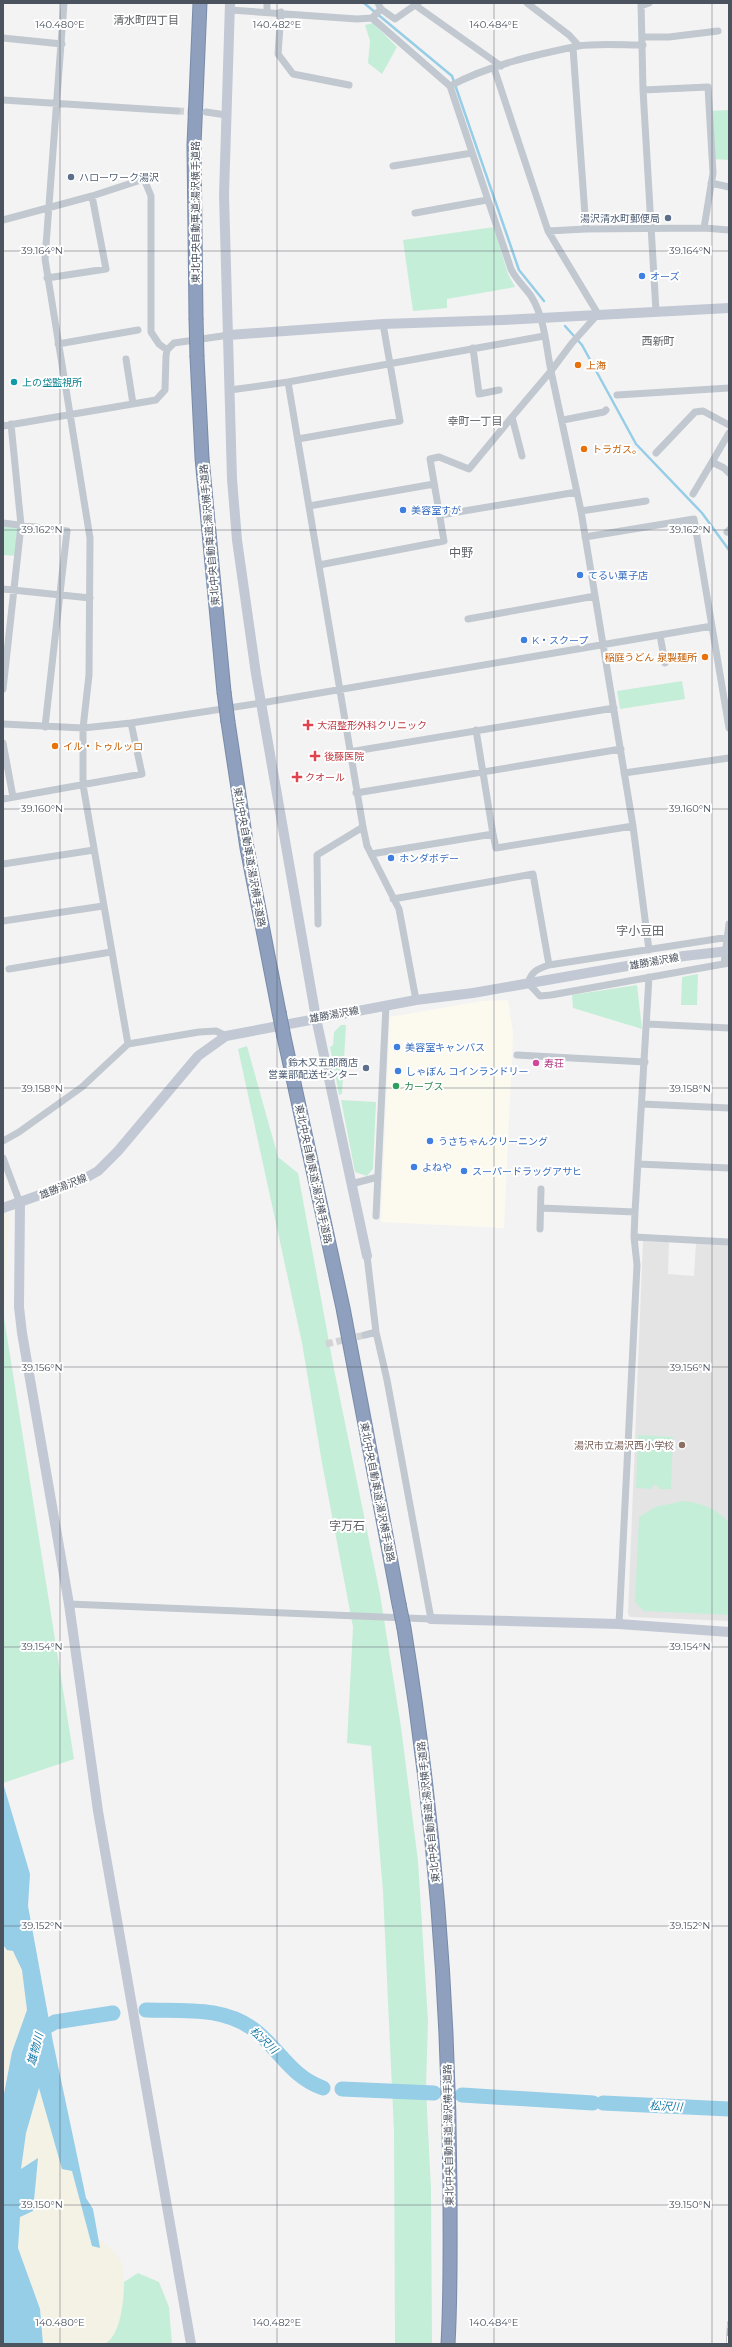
<svg xmlns="http://www.w3.org/2000/svg" width="732" height="2347" font-family="Montserrat,'Noto Sans JP',sans-serif">
<style>
.commercial{fill:#fcfaef}
.education{fill:#e5e4e4}
.green{fill:#c5eed9}
.sand{fill:#f4f1e5}
.water{fill:#96cde7}
.lines{fill:none;stroke-linecap:round;stroke-linejoin:round}
.stream{stroke:#96cde7;stroke-width:2.5}
.river{stroke:#96cde7;stroke-width:15}
.street-tunnel{stroke:#d2d3d5;stroke-width:7;stroke-dasharray:7 3.5;stroke-linecap:butt}
.highway-casing{stroke:#798ba9;stroke-width:15}
.street{stroke:#c1c8d0;stroke-width:7}
.secondary{stroke:#c2c9d4;stroke-width:10}
.highway{stroke:#8ea0bd;stroke-width:13}
.rail-casing{stroke:#b5b7bc;stroke-width:4}
.rail{stroke:#fff;stroke-width:2.5;stroke-dasharray:8;stroke-linecap:butt}
.highway-bridge-casing{stroke:#798ba9;stroke-width:15;stroke-linecap:butt}
.secondary-bridge{stroke:#c2c9d4;stroke-width:10}
.highway-bridge{stroke:#8ea0bd;stroke-width:13}
.ticks{fill:none;stroke:#4b535f;stroke-width:1;stroke-opacity:0.45}
.service-dot{fill:#5c6f8a;stroke:#fff;stroke-width:1.5}
.shop-dot{fill:#3f7fe0;stroke:#fff;stroke-width:1.5}
.food-dot{fill:#e8710a;stroke:#fff;stroke-width:1.5}
.culture-dot{fill:#0f9aa8;stroke:#fff;stroke-width:1.5}
.health-dot{fill:#e0444e;stroke:#fff;stroke-width:1.5}
.hotel-dot{fill:#d1479c;stroke:#fff;stroke-width:1.5}
.leisure-dot{fill:#2e9e5b;stroke:#fff;stroke-width:1.5}
.education-dot{fill:#8d6e63;stroke:#fff;stroke-width:1.5}
.labels{text-anchor:middle;stroke-width:4;stroke-linejoin:round;paint-order:stroke}
.service-label{font-size:10px;fill:#4e5e75;stroke:#fff;text-anchor:end}
.street-label{font-size:10px;fill:#4b535f;stroke:#fff}
.shop-label{font-size:10px;fill:#366cbe;stroke:#fff;text-anchor:start}
.food-label{font-size:10px;fill:#c56008;stroke:#fff;text-anchor:start}
.culture-label{font-size:10px;fill:#0d838f;stroke:#fff;text-anchor:start}
.health-label{font-size:10px;fill:#be3a42;stroke:#fff;text-anchor:start}
.hotel-label{font-size:10px;fill:#b23c85;stroke:#fff;text-anchor:start}
.leisure-label{font-size:10px;fill:#27864d;stroke:#fff;text-anchor:start}
.education-label{font-size:10px;fill:#785e54;stroke:#fff;text-anchor:end}
.neighbourhood-label{font-size:11px;fill:#5f6267;stroke:#fff}
.water-label{font-size:11px;font-style:italic;fill:#1679a7;stroke:#fff}
.quarter-label{font-size:12px;fill:#5f6267;stroke:#fff}
.ticks-label{font-size:10px;text-anchor:middle;fill:#4b535f;stroke:#fff;stroke-width:4;stroke-linejoin:round;paint-order:stroke}
</style>
<rect width="100%" height="100%" fill="#f4f3f3"/>
<path class="commercial" d="M508,1000L513,1033L504,1228L381,1222L390,1017L481,1001Z"/>
<path class="education" d="M643,1241L669,1242L668,1274L694,1276L696,1243L729,1244V1621L630,1617L628,1614Z"/>
<path class="green" d="M373,23L397,47L382,74L368,63L370,41L365,25Z
M729,110V160L712,159L709,111Z
M494,227L508,274L515,287L447,299V308L413,311L403,240Z
M3,523L21,525L18,556L3,555Z
M682,681L685,699L620,709L617,691Z
M698,974L697,1005H681L682,977Z
M637,985L642,1029L573,1008L572,995Z
M341,1025H346L342,1094L339,1095L330,1047L333,1045L334,1032Z
M247,1046L278,1157L298,1173L334,1369L380,1594L401,1727L418,1861L428,2021L426,2089L431,2189L432,2344H395L394,2132L383,1892L371,1746L347,1743L353,1627L322,1463L302,1343L238,1049Z
M341,1100L376,1102L373,1169L367,1176L355,1172Z
M3,1311L74,1759L3,1783Z
M638,1435L673,1437L671,1489H660L655,1484L651,1489L636,1488Z
M683,1501C702,1503 717,1508 729,1523V1615L644,1611L635,1602L639,1517L655,1507Z
M138,2273L159,2282L169,2307L172,2344H104C123,2329 121,2305 124,2282Z"/>
<path class="sand" d="M3,1200L9,1219L4,1315L3,1311Z
M3,1945L7,1950L13,1951L22,1970L27,2010L12,2052L3,2099Z
M39,2087L62,2169L72,2170L92,2246L100,2248L98,2238C104,2244 116,2252 120,2259C128,2276 124,2337 104,2344C95,2347 54,2344 43,2344L40,2309L18,2248L20,2217L33,2211L38,2159L21,2170L26,2133Z"/>
<path class="water" d="M3,1783L30,1874L28,1906L53,2042L86,2198L93,2209L100,2248L92,2246L72,2171L62,2169L39,2088L26,2133L21,2169L38,2158L33,2211L20,2217L18,2248L40,2309L43,2344H3V2099L12,2052L27,2010L22,1970L13,1951L7,1950L3,1945Z"/>
<g class="lines">
<path class="stream" d="M364,3L452,76L519,270L544,301
M565,326L582,345L636,444L702,513L729,550"/>
<path class="river" d="M146,2010C183,2011 226,2006 257,2032C281,2052 292,2077 323,2088
M41,2030L55,2022L113,2013
M342,2089L434,2093
M462,2095L593,2103
M603,2103L729,2109"/>
<path class="street-tunnel" d="M177,111L199,112
M326,1344L365,1335"/>
<g class="highway-casing">
<path id="highway" d="M196,318L194,145L200,3
M197,357L202,458L224,692
M228,722L247,848L279,1012
M284,1037L343,1308L399,1604
M404,1628C434,1813 449,2001 450,2189C450,2240 451,2292 448,2344"/>
</g>
<path class="street" d="M64,3L45,259L90,538L89,675L83,728V785L128,1044
M378,3L381,9L395,19L418,3
M527,3L569,35L579,46
M641,3L643,90L656,311
M415,5L501,66
M641,6L649,3
M230,10L357,19L372,18L381,9
M267,11V3
M281,12L278,54L293,74L349,85
M372,18L450,86L511,269C516,280 525,287 531,296C545,318 546,347 551,371L512,417L522,456
M643,37H669L718,31
M3,38L62,44
M494,68L548,231L586,229L573,48
M450,86C489,65 535,55 578,46C596,43 624,45 643,45
M3,100L177,111
M206,112L226,115
M393,166L472,153
M711,183L729,187
M415,213L487,200
M3,220L92,196L144,179L151,196V332L159,344L167,350
M704,228L729,230
M586,229L704,228L713,173L708,87L643,90
M548,231L598,314L572,343L551,371L581,511L633,826L649,950
M47,278L106,269L92,196
M58,344L138,330
M473,348L479,394L499,390
M126,359L133,404
M288,382L363,827L367,846L399,909L416,1000
M230,390L288,382L544,336
M617,395L729,388
M563,420L604,412L606,410
M3,426L156,400L165,390L166,356L167,350L174,343L229,335
M729,433L712,462L724,468L729,473
M298,439L400,421L383,324
M656,453L695,412L703,411L729,425
M693,494L712,462
M309,506L434,484
M581,511L646,501
M440,515L577,492
M3,523L67,531L45,727
M727,532L729,530
M585,537L694,519L729,728
M319,565L444,541L430,459L439,457L469,469L512,417
M3,589L90,598
M468,619L595,596
M660,635L665,663
M3,689L21,525L11,424
M3,724L83,728L131,723L261,703L712,626
M3,743L13,797
M349,752L614,708
M624,773L729,758
M356,793L621,749
M3,799L142,774L131,723
M493,834L496,848L633,826
M371,854L493,834L476,730
M3,864L94,850
M393,899L533,874L549,965
M3,921L103,906
M318,924L317,855L363,827
M729,937L549,965C537,969 532,971 528,983L540,996L551,995L729,963
M724,964L729,924
M9,969L111,952
M647,1024L729,1028
M517,1055L645,1062
M642,1104L729,1108
M3,1141L19,1132L82,1087L128,1044L199,1032L216,1031L226,1036
M3,1158L20,1203
M638,1164L729,1168
M351,1184L378,1177
M541,1208L635,1212
M376,1216L386,1005
M540,1229L541,1189
M634,1237L729,1242
M365,1335L376,1332
M69,1604L431,1619L387,1380L376,1332L367,1256
M619,1624L637,1265L634,1237L635,1212L649,977"/>
<path class="secondary" d="M230,3L224,195L232,479L237,540L256,674L316,1018L367,1256
M229,335L383,324L503,320L729,308
M20,1203L19,1307L22,1333L69,1604L98,1811L191,2344
M3,1208L82,1180L98,1171L118,1151L198,1056L226,1036L416,1000L473,993L684,956
M431,1619L619,1624L729,1632"/>
<use href="#highway" class="highway"/>
<g class="rail-casing">
<path id="rail" d="M728,2344L729,2323"/>
</g>
<use href="#rail" class="rail"/>
<g class="highway-bridge-casing">
<path id="highway-bridge" d="M196,318L197,357
M224,692L228,722
M279,1012L284,1037
M399,1604L404,1628"/>
</g>
<path class="secondary-bridge" d="M684,956L729,951"/>
<use href="#highway-bridge" class="highway-bridge"/>
</g>
<path class="ticks" d="M60,3V2344M277,3V2344M494,3V2344M712,3V2344M3,251H729M3,530H729M3,809H729M3,1088H729M3,1367H729M3,1647H729M3,1926H729M3,2205H729"/>
<g class="service-dot">
<circle cx="71" cy="177" r="4"/>
<circle cx="668" cy="218" r="4"/>
<circle cx="366" cy="1068" r="4"/>
</g>
<g class="shop-dot">
<circle cx="642" cy="276" r="4"/>
<circle cx="403" cy="510" r="4"/>
<circle cx="580" cy="575" r="4"/>
<circle cx="524" cy="640" r="4"/>
<circle cx="391" cy="858" r="4"/>
<circle cx="397" cy="1047" r="4"/>
<circle cx="398" cy="1071" r="4"/>
<circle cx="430" cy="1141" r="4"/>
<circle cx="414" cy="1167" r="4"/>
<circle cx="464" cy="1171" r="4"/>
</g>
<g class="food-dot">
<circle cx="578" cy="365" r="4"/>
<circle cx="584" cy="449" r="4"/>
<circle cx="705" cy="657" r="4"/>
<circle cx="55" cy="746" r="4"/>
</g>
<circle class="culture-dot" cx="14" cy="382" r="4"/>
<g class="health-dot">
<path d="M306 719h4v4h4v4h-4v4h-4v-4h-4v-4h4z"/>
<path d="M313 750h4v4h4v4h-4v4h-4v-4h-4v-4h4z"/>
<path d="M295 771h4v4h4v4h-4v4h-4v-4h-4v-4h4z"/>
</g>
<circle class="hotel-dot" cx="536" cy="1063" r="4"/>
<circle class="leisure-dot" cx="396" cy="1086" r="4"/>
<circle class="education-dot" cx="682" cy="1445" r="4"/>
<g class="labels">
<g class="service-label">
<text x="79" y="181" text-anchor="start">ハローワーク湯沢</text>
<text x="660" y="222">湯沢清水町郵便局</text>
<text x="358" y="1066">鈴木又五郎商店<tspan x="358" dy="12">営業部配送センター</tspan></text>
</g>
<g class="street-label">
<text transform="translate(195 212) rotate(-90)" y="4">東北中央自動車道;湯沢横手道路</text>
<text transform="translate(209 535) rotate(-95)" y="4">東北中央自動車道;湯沢横手道路</text>
<text transform="translate(250 857) rotate(80)" y="4">東北中央自動車道;湯沢横手道路</text>
<text transform="translate(654 961) rotate(-10)" y="4">雄勝湯沢線</text>
<text transform="translate(334 1014) rotate(-10)" y="4">雄勝湯沢線</text>
<text transform="translate(314 1174) rotate(78)" y="4">東北中央自動車道;湯沢横手道路</text>
<text transform="translate(63 1186) rotate(-22)" y="4">雄勝湯沢線</text>
<text transform="translate(378 1492) rotate(79)" y="4">東北中央自動車道;湯沢横手道路</text>
<text transform="translate(428 1812) rotate(-96)" y="4">東北中央自動車道;湯沢横手道路</text>
<text transform="translate(448 2135) rotate(-91)" y="4">東北中央自動車道;湯沢横手道路</text>
</g>
<g class="shop-label">
<text x="650" y="280">オーズ</text>
<text x="411" y="514">美容室すが</text>
<text x="588" y="579">てるい菓子店</text>
<text x="532" y="644">K・スクープ</text>
<text x="399" y="862">ホンダボデー</text>
<text x="405" y="1051">美容室キャンパス</text>
<text x="406" y="1075">しゃぼん コインランドリー</text>
<text x="438" y="1145">うさちゃんクリーニング</text>
<text x="422" y="1171">よねや</text>
<text x="472" y="1175">スーパードラッグアサヒ</text>
</g>
<g class="food-label">
<text x="586" y="369">上海</text>
<text x="592" y="453">トラガス。</text>
<text x="697" y="661" text-anchor="end">稲庭うどん 泉製麺所</text>
<text x="63" y="750">イル・トゥルッロ</text>
</g>
<g class="culture-label">
<text x="22" y="386">上の垈監視所</text>
</g>
<g class="health-label">
<text x="317" y="729">大沼整形外科クリニック</text>
<text x="324" y="760">後藤医院</text>
<text x="305" y="781">クオール</text>
</g>
<g class="hotel-label">
<text x="544" y="1067">寿荘</text>
</g>
<g class="leisure-label">
<text x="404" y="1090">カーブス</text>
</g>
<g class="education-label">
<text x="674" y="1449">湯沢市立湯沢西小学校</text>
</g>
<g class="neighbourhood-label">
<text x="146" y="24">清水町四丁目</text>
<text x="658" y="345">西新町</text>
<text x="475" y="425">幸町一丁目</text>
</g>
<g class="water-label">
<text transform="translate(264 2040) rotate(43)" y="4">松沢川</text>
<text transform="translate(35 2049) rotate(-75)" y="4">雄物川</text>
<text transform="translate(666 2106) rotate(3)" y="4">松沢川</text>
</g>
<g class="quarter-label">
<text x="461" y="557">中野</text>
<text x="640" y="935">字小豆田</text>
<text x="347" y="1530">字万石</text>
</g>
</g>
<g class="ticks-label">
<text x="60" y="28">140.480°E</text>
<text x="277" y="28">140.482°E</text>
<text x="494" y="28">140.484°E</text>
<text x="42" y="254">39.164°N</text>
<text x="690" y="254">39.164°N</text>
<text x="42" y="533">39.162°N</text>
<text x="690" y="533">39.162°N</text>
<text x="42" y="812">39.160°N</text>
<text x="690" y="812">39.160°N</text>
<text x="42" y="1092">39.158°N</text>
<text x="690" y="1092">39.158°N</text>
<text x="42" y="1371">39.156°N</text>
<text x="690" y="1371">39.156°N</text>
<text x="42" y="1650">39.154°N</text>
<text x="690" y="1650">39.154°N</text>
<text x="42" y="1929">39.152°N</text>
<text x="690" y="1929">39.152°N</text>
<text x="42" y="2208">39.150°N</text>
<text x="690" y="2208">39.150°N</text>
<text x="60" y="2326">140.480°E</text>
<text x="277" y="2326">140.482°E</text>
<text x="494" y="2326">140.484°E</text>
</g>
<rect width="732" height="2347" fill="none" stroke="#4b535f" stroke-width="8"/>
</svg>
